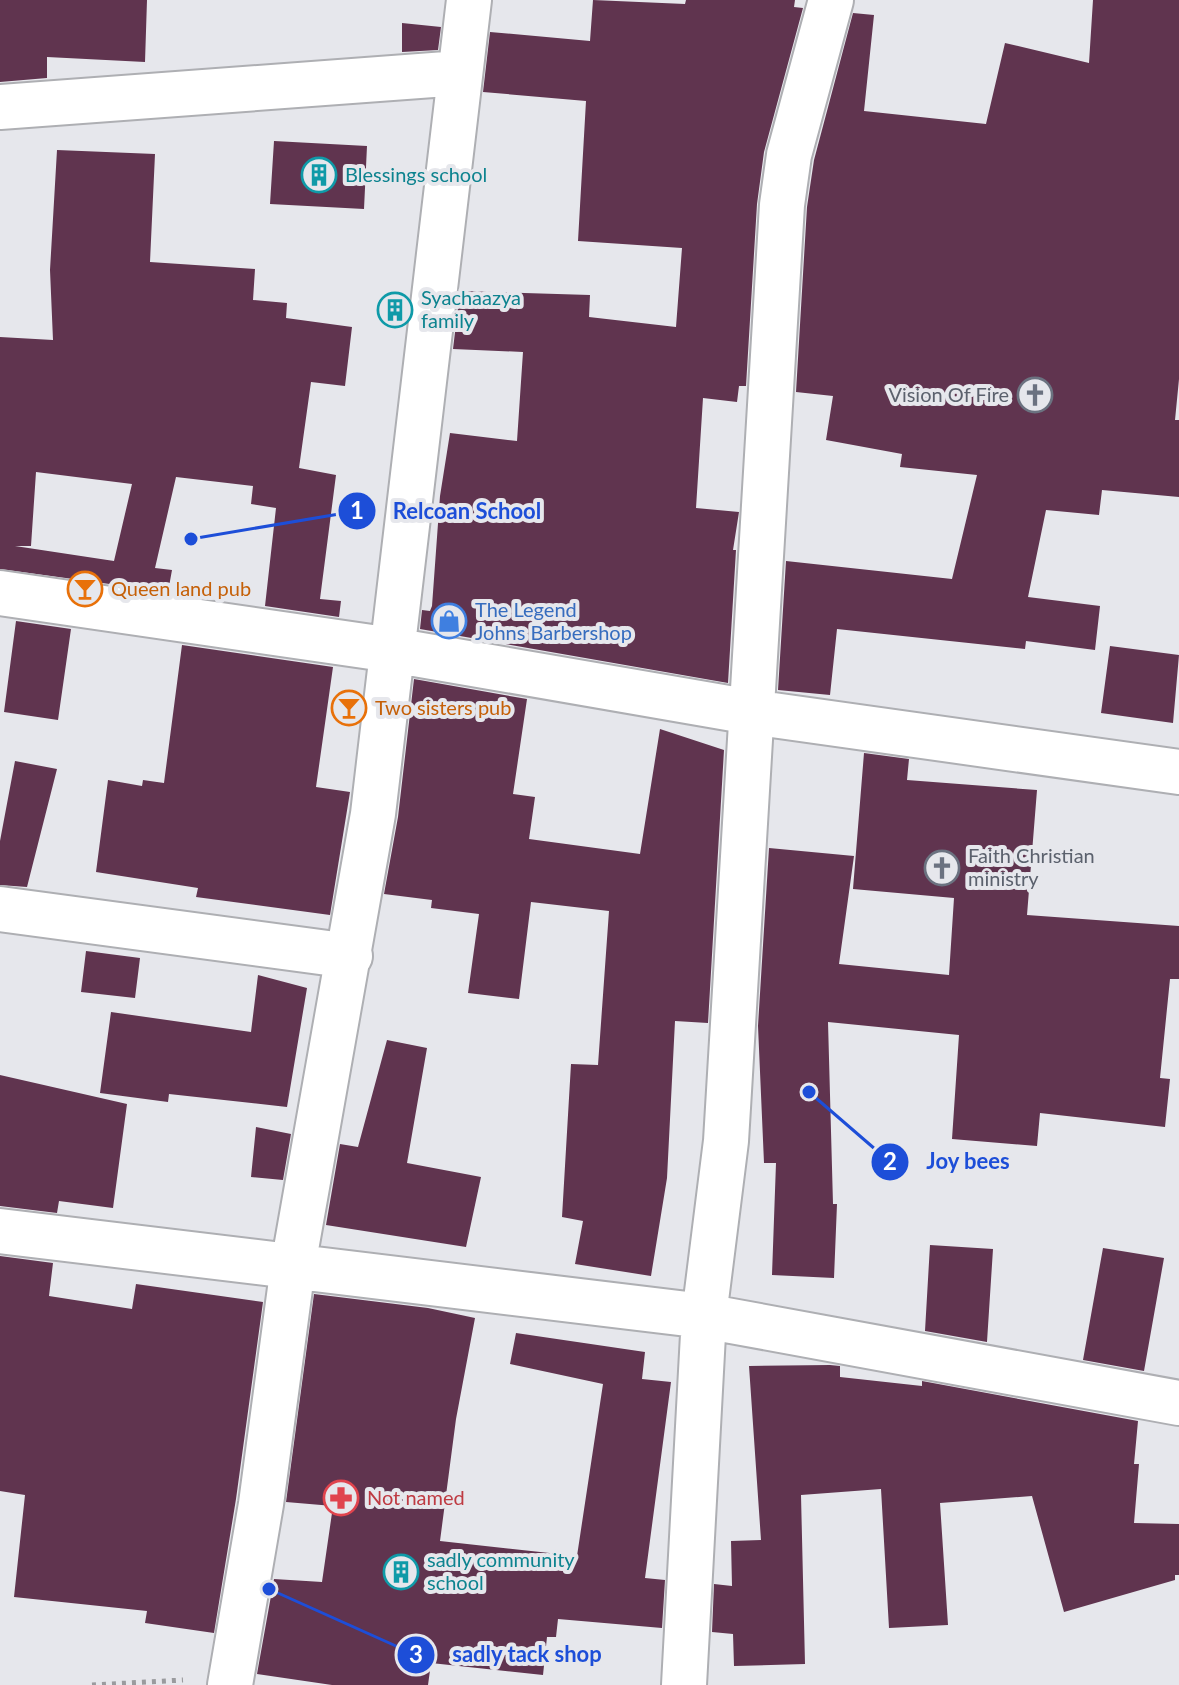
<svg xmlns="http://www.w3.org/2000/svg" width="1179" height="1685" font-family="Lato,sans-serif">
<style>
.building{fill:#60344f;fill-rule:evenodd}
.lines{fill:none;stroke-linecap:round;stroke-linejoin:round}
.minor-casing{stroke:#aeafb3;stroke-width:48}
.path{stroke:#9a9b9e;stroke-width:5;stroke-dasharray:4 6;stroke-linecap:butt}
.minor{stroke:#fff;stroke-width:44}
.labels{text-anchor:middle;stroke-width:8;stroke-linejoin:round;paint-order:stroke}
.culture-label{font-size:20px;fill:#0d838f;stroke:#e6e7ec;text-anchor:start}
.worship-label{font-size:20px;fill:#5b616d;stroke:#e6e7ec;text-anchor:end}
.food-label{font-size:20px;fill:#c56008;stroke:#e6e7ec;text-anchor:start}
.shop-label{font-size:20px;fill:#366cbe;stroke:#e6e7ec;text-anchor:start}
.health-label{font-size:20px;fill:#be3a42;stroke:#e6e7ec;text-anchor:start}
.leader{fill:none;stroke:#1d4ed8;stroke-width:3}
.callout-dot{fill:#1d4ed8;stroke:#e6e7ec;stroke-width:3}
.mark-label{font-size:24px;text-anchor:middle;font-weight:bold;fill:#fff}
.callout-label{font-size:22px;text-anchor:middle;font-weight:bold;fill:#1d4ed8;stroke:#e6e7ec;stroke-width:8;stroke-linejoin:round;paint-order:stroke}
</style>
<rect width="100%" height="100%" fill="#e6e7ec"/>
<path class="building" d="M0,0H147L145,62L47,57V78L0,82Z
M593,0L685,4L686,0H795L794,7L803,8L764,152L757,204L746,386H739L737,402L703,398L696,508L739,512L733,550H736L728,683L420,629L422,610L430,611L432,606L440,496L450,433L517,441L523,352L453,349L460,291L590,295L589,317L676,327L682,248L578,241L586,101L483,92L490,32L590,41Z
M1093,0H1179V379L1175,420H1179V497L1102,490L1099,515L1046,510L1028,597L1100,606L1095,650L1026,641L1025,649L837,629L830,695L778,690L786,561L952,579L977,475L900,467L902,454L826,440L833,396L796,392L807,207L814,160L853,13L874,15L864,111L986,124L1005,43L1089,63Z
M402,23L441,27L438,50L402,52Z
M274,141L367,146L364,209L270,204Z
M57,150L155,154L150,262L255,269L253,300L287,303L286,318L352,327L345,386L311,382L299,468L336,475L320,599L341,601L339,617L265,606L276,508L251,504L253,486L176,477L155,568L172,570L168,592L0,569V337L53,340L50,270ZM36,472L132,484L114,561L15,546H31Z
M16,621L71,629L58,720L4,712Z
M182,645L333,667L316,787L350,792L330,915L196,897L198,888L96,872L108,780L142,786L143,780L164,783Z
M1110,646L1179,655L1173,723L1101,713Z
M414,679L527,699L513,794L535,797L529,839L640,854L660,729L724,750L708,1023L675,1021L667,1178L651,1276L575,1264L583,1221L562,1217L571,1064L598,1065L609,911L531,902L519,999L468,993L479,914L431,908L432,900L384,894L398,817Z
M864,753L909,759L907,780L1037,790L1027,915L1179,926V979H1170L1160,1078L1170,1079L1165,1127L1040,1113L1037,1146L952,1139L959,1035L828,1022L833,1204H837L834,1278L772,1275L776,1163H764L758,1026L769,848L854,856L839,964L949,975L954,898L853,889Z
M15,761L57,769L27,887L0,885V841Z
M86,951L140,958L135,998L81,992Z
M258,975L307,988L287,1107L169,1094L168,1102L100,1093L111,1012L251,1032Z
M387,1040L427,1048L407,1163L481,1177L466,1247L326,1225L340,1144L358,1147Z
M0,1075L127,1104L113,1208L59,1201L57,1213L0,1206Z
M256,1127L291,1134L283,1180L251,1177Z
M930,1245L993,1249L987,1342L925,1331Z
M1103,1248L1164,1258L1144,1371L1083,1360Z
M0,1256L53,1263L49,1296L132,1309L136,1284L263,1302L236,1499L214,1633L145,1623L147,1611L14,1597L25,1495L0,1491Z
M314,1294L428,1308L475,1318L456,1419L440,1541L577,1556L603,1384L510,1364L516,1333L645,1352L642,1379L671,1382L645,1578L665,1580L662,1628L558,1619L556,1637H547L543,1675L431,1663L428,1685H332L257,1674L274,1579L322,1582L333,1506L286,1502Z
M830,1365L840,1366V1377L922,1386V1381L1138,1421L1134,1464H1139L1134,1523L1179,1524V1575H1175V1580L1064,1612L1032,1496L940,1503L948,1625L889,1628L881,1489L801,1495L805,1664L734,1666L733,1634L712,1632L714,1584L732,1586L731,1541L761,1540L749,1366Z"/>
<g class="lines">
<g class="minor-casing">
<path id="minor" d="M0,107L460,73
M0,593L392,650L751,712L1179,772
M0,909L350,956
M0,1231L704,1316L1179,1403
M230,1685L261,1504L293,1266L373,814L469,0
M684,1685L704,1316L726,1141L782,205L789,155L831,0"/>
</g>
<path class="path" d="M92,1685L183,1680"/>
<use href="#minor" class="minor"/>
</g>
<defs>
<g id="building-ring" transform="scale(1.8)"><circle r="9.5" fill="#e6e7ec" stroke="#0f9aa8" stroke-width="1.5"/><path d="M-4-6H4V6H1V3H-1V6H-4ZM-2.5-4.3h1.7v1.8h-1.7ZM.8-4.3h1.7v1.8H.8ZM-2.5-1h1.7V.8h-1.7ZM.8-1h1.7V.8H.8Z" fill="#0f9aa8"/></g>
<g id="church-ring" transform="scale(1.8)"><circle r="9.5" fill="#e6e7ec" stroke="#6b7280" stroke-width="1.5"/><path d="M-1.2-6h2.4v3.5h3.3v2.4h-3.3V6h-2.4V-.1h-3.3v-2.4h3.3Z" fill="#6b7280"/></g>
<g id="bar-ring" transform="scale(1.8)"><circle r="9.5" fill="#e6e7ec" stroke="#e8710a" stroke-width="1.5"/><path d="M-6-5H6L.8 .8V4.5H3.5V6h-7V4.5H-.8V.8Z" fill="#e8710a"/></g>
<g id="shop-ring" transform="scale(1.8)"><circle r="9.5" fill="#e6e7ec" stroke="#3f7fe0" stroke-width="1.5"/><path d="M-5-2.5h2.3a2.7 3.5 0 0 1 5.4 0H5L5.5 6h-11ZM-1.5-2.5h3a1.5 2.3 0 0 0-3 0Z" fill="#3f7fe0"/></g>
<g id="pharmacy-ring" transform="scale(1.8)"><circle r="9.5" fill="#e6e7ec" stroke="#e0444e" stroke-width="1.5"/><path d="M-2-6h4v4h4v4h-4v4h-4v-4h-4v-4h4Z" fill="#e0444e"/></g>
</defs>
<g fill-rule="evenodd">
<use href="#building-ring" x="319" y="175"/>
<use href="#building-ring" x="395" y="310"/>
<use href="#church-ring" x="1035" y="395"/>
<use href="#bar-ring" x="85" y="589"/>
<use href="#shop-ring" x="449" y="621"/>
<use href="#bar-ring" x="349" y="708"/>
<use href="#church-ring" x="942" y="868"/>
<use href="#pharmacy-ring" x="341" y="1498"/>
<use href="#building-ring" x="401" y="1572"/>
</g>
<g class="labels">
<g class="culture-label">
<text x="345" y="182">Blessings school</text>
<text x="421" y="305">Syachaazya<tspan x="421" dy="23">family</tspan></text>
<text x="427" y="1567">sadly community<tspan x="427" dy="23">school</tspan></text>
</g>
<g class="worship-label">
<text x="1009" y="402">Vision Of Fire</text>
<text x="968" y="863" text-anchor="start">Faith Christian<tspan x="968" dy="23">ministry</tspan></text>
</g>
<g class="food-label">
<text x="111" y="596">Queen land pub</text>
<text x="375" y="715">Two sisters pub</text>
</g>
<g class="shop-label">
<text x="475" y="617">The Legend<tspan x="475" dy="23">Johns Barbershop</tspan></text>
</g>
<g class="health-label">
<text x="367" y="1505">Not named</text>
</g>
</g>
<path class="leader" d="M191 539L357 511M809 1092L890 1162M269 1589L416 1655"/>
<g class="callout-dot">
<circle cx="191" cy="539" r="8"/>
<circle cx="809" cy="1092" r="8"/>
<circle cx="269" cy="1589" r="8"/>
<circle cx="357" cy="511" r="20"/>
<circle cx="890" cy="1162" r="20"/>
<circle cx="416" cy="1655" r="20"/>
</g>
<g class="mark-label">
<text x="357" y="519">1</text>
<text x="890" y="1170">2</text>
<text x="416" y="1663">3</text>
</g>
<g class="callout-label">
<text x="467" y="519">Relcoan School</text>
<text x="968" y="1169">Joy bees</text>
<text x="527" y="1662">sadly tack shop</text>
</g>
</svg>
